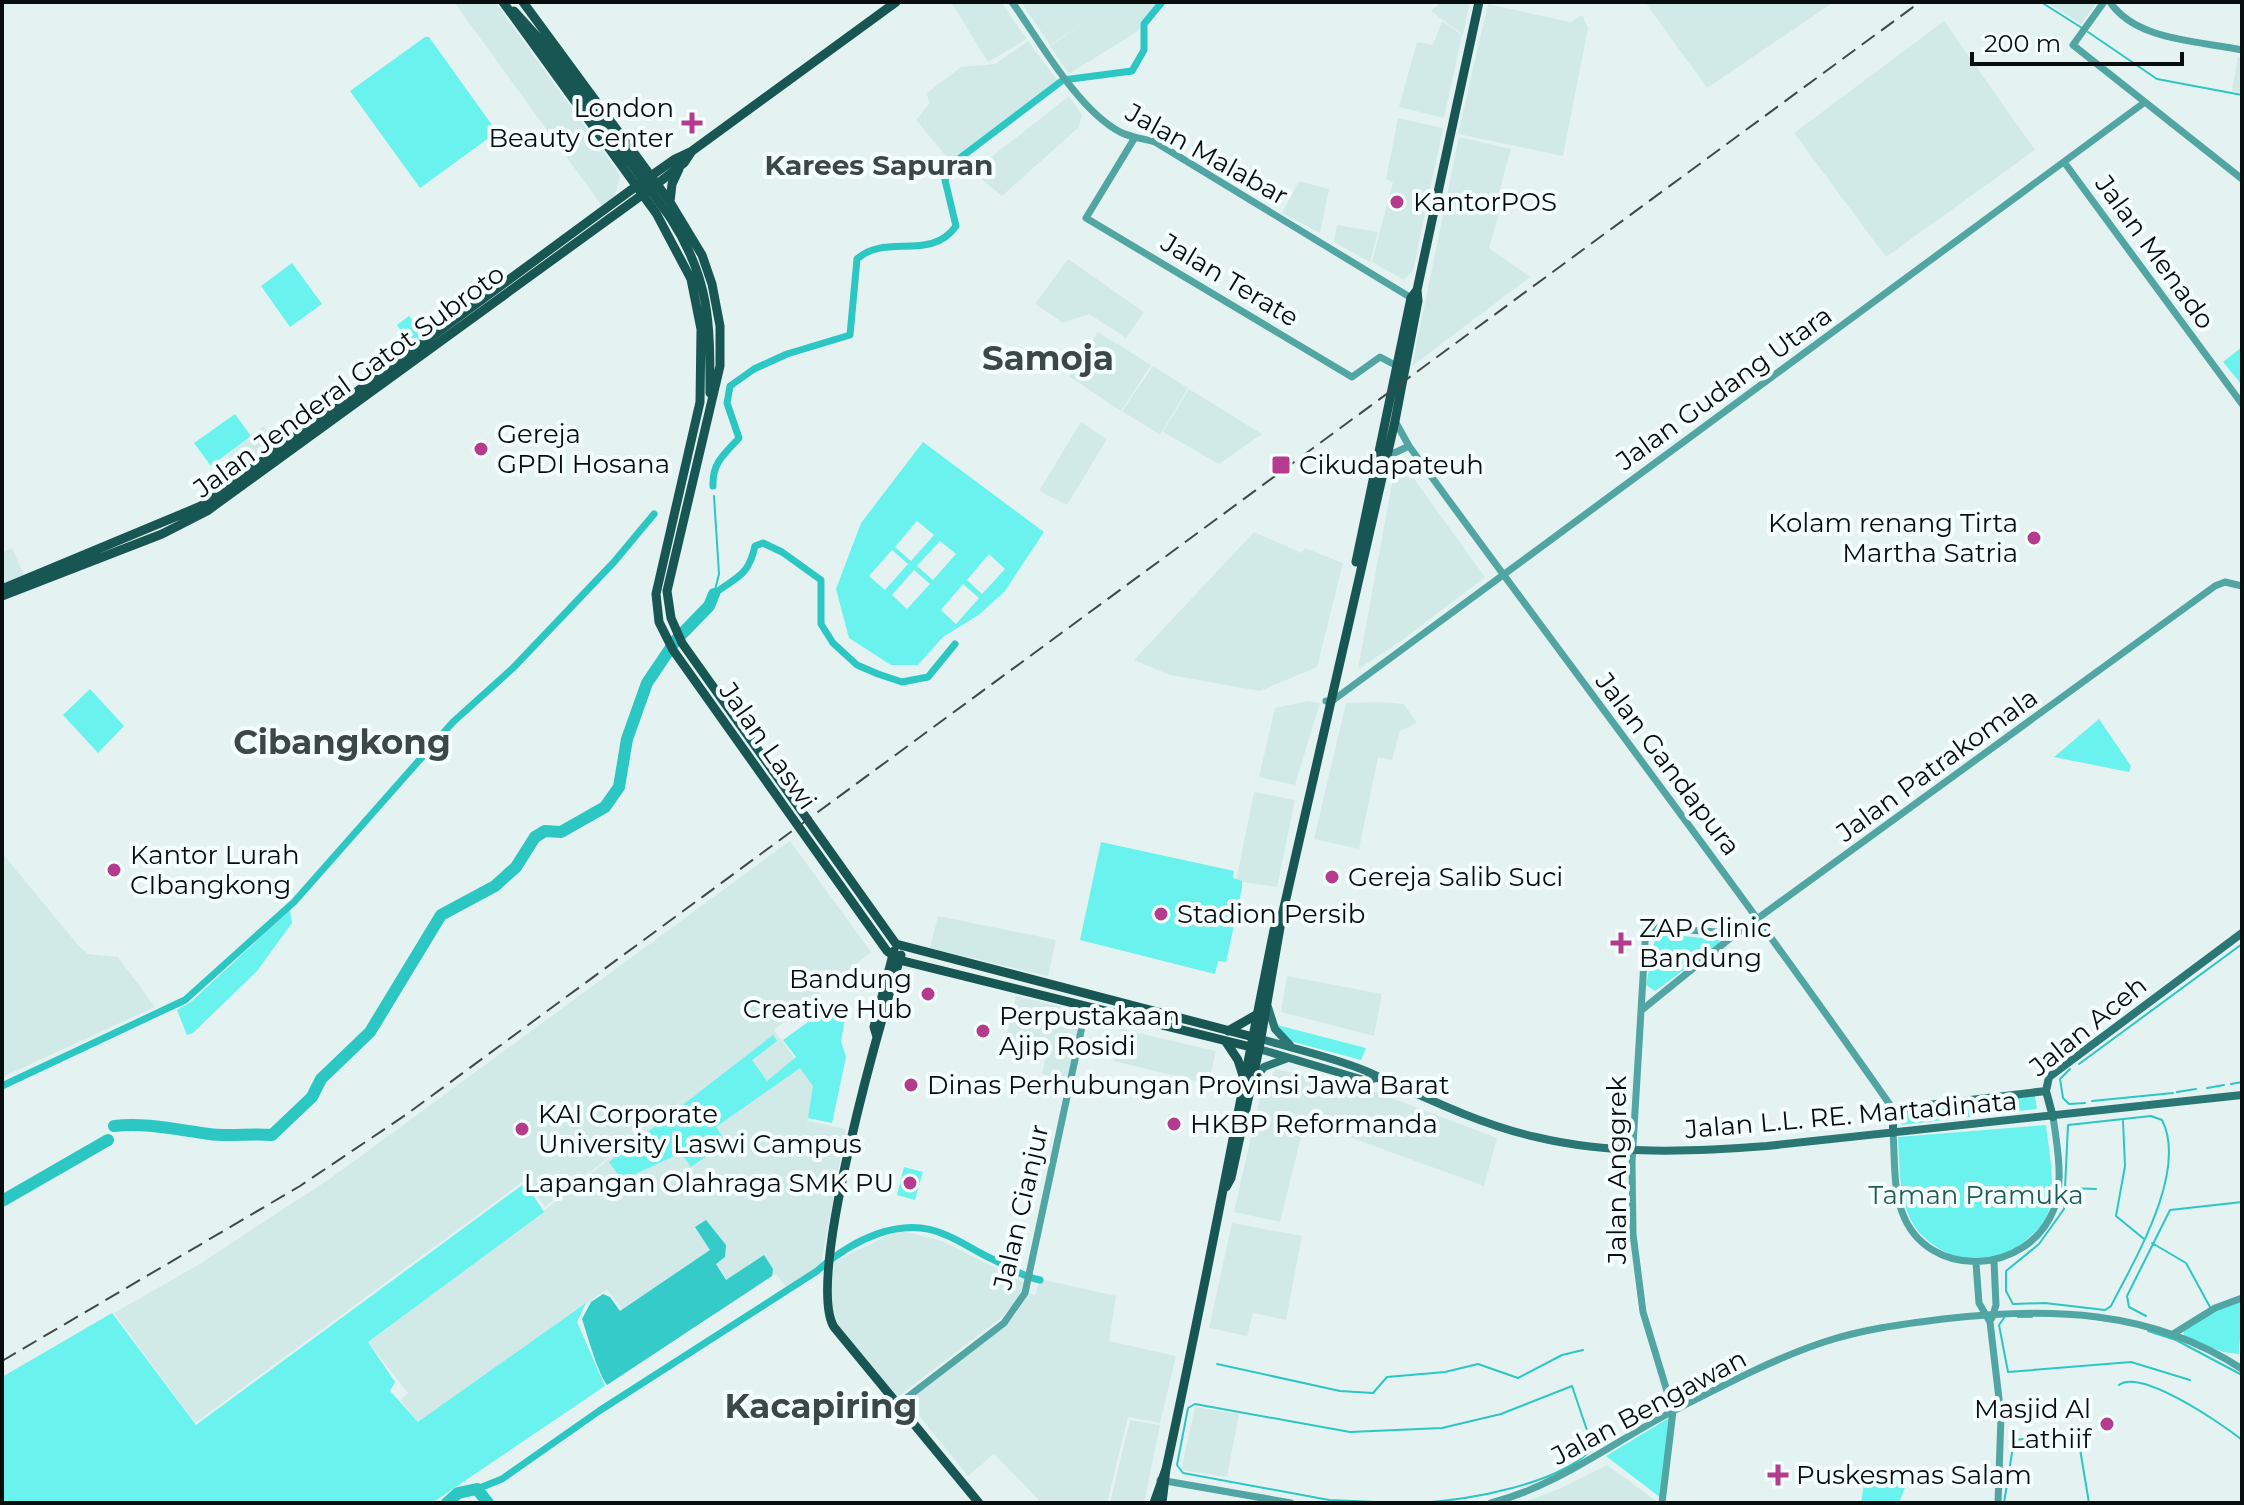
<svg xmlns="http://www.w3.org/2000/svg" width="2244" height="1505" font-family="Montserrat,sans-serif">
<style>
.built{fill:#d1eae8}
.green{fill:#69f2ee;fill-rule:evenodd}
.forest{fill:#34cbc8}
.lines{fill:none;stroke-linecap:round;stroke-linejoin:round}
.stream{stroke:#2cc6c3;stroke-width:2}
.canal{stroke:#2cc6c3;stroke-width:7}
.river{stroke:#2cc6c3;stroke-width:12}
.tertiary{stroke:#51a5a2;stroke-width:7}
.secondary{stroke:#2a7775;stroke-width:8}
.primary{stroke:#185654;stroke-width:9}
.rail{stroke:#414948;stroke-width:2;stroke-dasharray:16 8;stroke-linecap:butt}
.primary-bridge{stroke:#185654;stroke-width:9}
.poi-dot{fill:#b43b8e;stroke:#f6ffff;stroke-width:3}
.labels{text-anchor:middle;stroke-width:8;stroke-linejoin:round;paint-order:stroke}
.poi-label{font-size:26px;fill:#080d0d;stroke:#f6ffff;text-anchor:start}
.street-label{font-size:26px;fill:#080d0d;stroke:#f6ffff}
.park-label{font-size:26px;fill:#215c5a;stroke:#f6ffff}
.neighbourhood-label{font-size:28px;font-weight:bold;fill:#3c4847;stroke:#f6ffff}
.district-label{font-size:34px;font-weight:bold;fill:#3c4847;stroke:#f6ffff}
</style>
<rect width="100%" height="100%" fill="#e4f3f2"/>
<path class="built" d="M454,2H495L620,175L615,197L602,206Z
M951,2H1001L1027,39L988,62Z
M1021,2H1157L1138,31L1069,74L1050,46L1090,18L1050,45Z
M1441,2H1470L1463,35L1431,11Z
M1645,2H1834L1707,88Z
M2046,2H2096L2097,3L2081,24Z
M1488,4L1570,22L1582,15L1588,28L1563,156L1458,134Z
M1442,21L1462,35L1444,118L1399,107L1417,42L1433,45Z
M1944,21L2035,150L1886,257L1794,133Z
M1028,41L1058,81L950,161L916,120L929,104L927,93L961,67L995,64Z
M2238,57H2242V93L2232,91Z
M1069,96L1082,115L1079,127L1002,196L980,178L991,171L985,162Z
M1398,118L1443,128L1413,271L1404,280L1372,262L1393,182L1386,179Z
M1459,137L1511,149L1498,196L1503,200L1489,248L1530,277L1412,366Z
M1299,181L1329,189L1320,233L1282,213Z
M1337,225L1378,232L1370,262L1334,242Z
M1068,259L1144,312L1126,338L1089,314L1063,323L1035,304Z
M1098,332L1151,365L1121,411L1069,376Z
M1153,366L1188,388L1160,435L1122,411Z
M1189,389L1262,434L1219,464L1163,432Z
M1081,422L1107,439L1067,505L1039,491Z
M263,426L273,439L272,445L234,473L226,463L229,454Z
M1404,465L1485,577L1401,641L1358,669L1395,467Z
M1254,532L1302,553L1305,548L1343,563L1317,667L1260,691L1170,675L1134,660Z
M12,548L24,575L2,584V552Z
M1308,701L1320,703L1295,785L1259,777L1275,708Z
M1380,702L1404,704L1417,723L1400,731L1392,760L1378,757L1359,849L1314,839L1346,703Z
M1254,792L1295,800L1277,887L1236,881Z
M790,841L871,952L774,1030L815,1086L807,1127L809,1121L846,1129L821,1264L786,1287L776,1274L716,1314L688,1274L628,1318L607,1289L420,1424L400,1400L408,1393L368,1342L547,1208L728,1065L545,1207L525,1180L195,1423L114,1313L198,1265L331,1178Z
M2,853L78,945L88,954L118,957L155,1007L2,1077Z
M938,916L1056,940L1048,976L930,948Z
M1287,976L1382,994L1374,1036L1281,1012Z
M1016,996L1084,1012L1068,1080L1042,1074L1046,1056L1004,1046Z
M1121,1029L1216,1051L1208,1084L1114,1061Z
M1276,1069L1376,1092L1497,1138L1484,1186L1305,1121L1280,1222L1234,1212L1261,1093Z
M1232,1223L1302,1236L1286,1320L1253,1313L1247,1336L1209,1328Z
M899,1230L942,1241L1023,1282L1018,1299L1001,1318L896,1398L839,1326L830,1302L834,1262Z
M1040,1279L1116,1296L1109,1341L1176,1356L1160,1423L1128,1417L1107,1503H1042L994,1454L968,1476L908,1402L1015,1315L1029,1293L1035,1296Z
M1195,1407L1239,1414L1227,1477L1181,1470Z
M1130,1420L1160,1425L1144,1503H1110Z
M1607,1465L1659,1503H1522L1559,1489Z"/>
<path class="green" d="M425,37H429L497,132L420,188L350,91Z
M292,263L322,304L290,327L261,286Z
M409,316L428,336L413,347L397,325Z
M2242,347V385L2223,362Z
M235,414L251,436L211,466L194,443Z
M923,442L1044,532L1005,591L980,614L943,637L918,665H891L849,638L836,589L861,523ZM917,521L934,535L911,561L895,547ZM940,541L956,554L933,580L917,566ZM892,550L908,564L885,590L869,576ZM989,554L1005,569L982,594L967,580ZM914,570L930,584L907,609L892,595ZM963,584L979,598L956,624L941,610Z
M90,689L124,726L98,753L63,715Z
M2099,719L2131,766L2129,772L2054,757Z
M1101,842L1234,871L1233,878L1242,881V888L1226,962L1218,961L1215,974L1080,940Z
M290,910L292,923L257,971L193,1033L187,1035L177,1010L191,1002Z
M1656,933L1720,940L1719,944L1655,991L1646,985Z
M839,1000L847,1007L841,1041L846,1057L832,1123L808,1118L813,1086L800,1068L716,1127L726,1142L691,1167L681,1153L622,1180L609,1162L773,1035L777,1041L752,1060L767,1081L796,1057L783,1040Z
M1277,1025L1366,1048L1361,1060L1290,1041L1281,1034Z
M2035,1096L2037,1109L1901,1125L1900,1111Z
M2046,1125C2049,1154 2059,1195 2044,1222C2037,1233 2002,1261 1990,1263C1967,1267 1927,1246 1915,1227C1898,1201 1900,1166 1898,1137Z
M904,1167L923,1172L915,1200L897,1195Z
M525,1183L544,1212L368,1342L395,1382L390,1391L418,1422L586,1303L577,1322L605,1386L432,1503H2V1377L112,1313L196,1425Z
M2242,1301L2239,1354L2223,1352L2184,1337V1329L2214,1311Z
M1672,1416L1661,1498L1606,1456Z
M1866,1472L1909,1477L1899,1503H1861Z"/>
<path class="forest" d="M706,1220L726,1245L725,1257L716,1264L726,1280L764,1255L773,1269L772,1276L607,1385C597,1371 588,1337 582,1319L591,1302L603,1294L610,1297L620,1311L710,1250L695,1227Z"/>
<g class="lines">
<path class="stream" d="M2041,2L2082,28
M2088,32L2157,79L2242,95
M714,594L719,574L714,496
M2079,1064L2242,944
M2070,1069L2060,1079L2063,1098L2069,1104L2085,1103
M2231,1084L2242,1082
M2207,1088L2224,1085
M2177,1092L2196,1089
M2092,1101L2173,1093
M2151,1116L2162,1120C2188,1171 2135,1259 2111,1306L2105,1310L2045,1303L2013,1304L2006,1291V1271L2039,1244L2064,1209L2068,1125Z
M2123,1121L2125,1166L2116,1216L2144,1239
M2069,1188L2096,1189
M2152,1243L2186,1263L2210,1307
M2146,1316L2129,1307L2127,1296L2170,1210L2242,1202
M2018,1317H2032
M2004,1318L1999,1325L2008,1372L2131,1362L2190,1380
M2148,1331L2176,1340L2242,1375
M1217,1364L1340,1391L1373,1393L1387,1377L1445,1372L1478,1364L1518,1378L1562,1355L1583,1350
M2119,1385C2141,1368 2222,1424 2242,1440
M1400,1503L1329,1500L1183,1473L1177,1465L1188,1408L1195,1404L1350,1432L1442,1428L1501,1414L1572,1386L1593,1448C1559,1485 1467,1500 1419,1503
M2004,1503L2014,1440L2073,1434L2078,1437L2089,1503"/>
<path class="canal" d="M713,486C712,462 725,454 739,438L727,403L730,386L754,369L787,354L850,335L857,259C885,233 931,262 956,226L945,180L952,164L1063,80L1132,71L1144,50V24L1162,2
M714,594C737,576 748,577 755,546L763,543L782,552L821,580V624L833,643L857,665L878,674L902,682L928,677L955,644
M2,1086L185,1000L294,902L453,722L513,668L614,562L654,514
M477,1489L502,1479L599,1411L817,1271C851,1241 901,1214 946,1235C961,1241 975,1251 990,1258C1008,1266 1020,1276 1040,1280"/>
<path class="river" d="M114,1126C145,1122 178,1130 209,1134C229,1137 251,1133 272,1135L312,1097L321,1079L370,1032L441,915L495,886L516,867L535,837L545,831L561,832L605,807L619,787L627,739L647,683L676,640L709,606L714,594
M2,1201L108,1140
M447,1503L458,1493L477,1489L488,1503"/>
<path class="tertiary" d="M1012,2C1040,41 1077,109 1120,132C1132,138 1142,138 1155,142L1413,299
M2104,2L2073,45L2242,179
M2110,2C2136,41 2200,41 2242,50
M1134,139L1086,218L1352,377L1380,357L1397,366
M2064,162L2242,404
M1395,421L1409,446C1570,667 1736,884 1893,1109
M1386,457L1409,446
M1326,701H1332L2145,102
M1643,1009L1728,940L2215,586L2225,582L2242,586
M1893,1133C1895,1158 1893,1188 1902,1212C1927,1281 2028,1276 2054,1209C2064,1183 2057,1143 2053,1117
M1976,1263L1979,1303L1990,1322L2001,1416L1998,1503
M1992,1318L1996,1305L1994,1261
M2173,1334L2215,1308L2242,1298
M896,1406L1004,1323L1025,1293L1086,1008
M1160,1480L1291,1503
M1491,1503C1560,1485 1613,1442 1675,1410C1722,1386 1773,1359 1824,1342C1863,1329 1903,1324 1943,1319C2047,1307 2151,1309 2242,1369
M1662,1503L1673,1411L1643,1312L1633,1234L1632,1162L1646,927L1717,932L1728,940"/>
<path class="secondary" d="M1268,1007L1275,1029L1290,1045
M1261,1039C1295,1049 1333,1057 1366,1071C1420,1095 1478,1124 1536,1137C1610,1155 1692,1152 1767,1146L2242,1095
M1259,1049L1364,1080L1377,1078
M1254,1080L1264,1067L1288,1058
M2053,1117L2046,1091L2049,1077L2242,933
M1893,1133V1109L2046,1091"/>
<path class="primary" d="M503,2L656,213L691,279L701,329L700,402L656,594L659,622L673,650L887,951L899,960L1259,1049
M523,2L670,202L702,255L712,284L720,326V366L667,591L671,618L682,643L896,944L1261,1039
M514,11L543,43L630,162
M670,202L672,184L679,169
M670,217C710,279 710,322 710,393
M1356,562L1411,298L1417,290
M2,589L201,506L631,190L675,159L692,151L896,2
M2,596L162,534L207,511L657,184L684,163L692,151
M901,955C882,1017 805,1279 834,1327L979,1503
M1228,1031L1256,1015
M877,1037L874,1027L894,951
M1226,1042L1238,1060L1244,1079
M1226,1187L1231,1178L1259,1049L1282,916L1395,421L1418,301L1417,290L1479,2
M1154,1503L1166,1469
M1162,1503L1166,1469C1205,1290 1238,1110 1274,930L1280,919"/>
<path class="rail" d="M2,1361L300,1186L407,1114L1920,2"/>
<path class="primary-bridge" d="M630,162L670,217"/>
</g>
<g class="poi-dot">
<path d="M688 111h8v8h8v8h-8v8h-8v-8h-8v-8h8z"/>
<circle cx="1397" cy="202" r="8"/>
<circle cx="481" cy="449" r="8"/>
<rect x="1271" y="455" width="20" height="20" rx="4"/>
<circle cx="2034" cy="538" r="8"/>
<circle cx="114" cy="870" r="8"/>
<circle cx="1332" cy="877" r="8"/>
<circle cx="1161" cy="914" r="8"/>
<path d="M1617 931h8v8h8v8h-8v8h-8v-8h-8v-8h8z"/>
<circle cx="928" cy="994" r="8"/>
<circle cx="983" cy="1031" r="8"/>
<circle cx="911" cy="1085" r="8"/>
<circle cx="1174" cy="1124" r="8"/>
<circle cx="522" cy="1129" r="8"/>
<circle cx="910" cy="1183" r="8"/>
<circle cx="2107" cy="1424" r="8"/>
<path d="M1774 1463h8v8h8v8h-8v8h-8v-8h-8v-8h8z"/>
</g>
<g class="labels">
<g class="poi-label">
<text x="674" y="117" text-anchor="end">London<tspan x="674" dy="30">Beauty Center</tspan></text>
<text x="1413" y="211">KantorPOS</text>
<text x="497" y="443">Gereja<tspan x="497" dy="30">GPDI Hosana</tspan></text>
<text x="1299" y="474">Cikudapateuh</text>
<text x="2018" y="532" text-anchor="end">Kolam renang Tirta<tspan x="2018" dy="30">Martha Satria</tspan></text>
<text x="130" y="864">Kantor Lurah<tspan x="130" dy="30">CIbangkong</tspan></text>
<text x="1348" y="886">Gereja Salib Suci</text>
<text x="1177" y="923">Stadion Persib</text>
<text x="1639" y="937">ZAP Clinic<tspan x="1639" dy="30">Bandung</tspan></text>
<text x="912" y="988" text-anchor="end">Bandung<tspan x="912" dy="30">Creative Hub</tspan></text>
<text x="999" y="1025">Perpustakaan<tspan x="999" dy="30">Ajip Rosidi</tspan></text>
<text x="927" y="1094">Dinas Perhubungan Provinsi Jawa Barat</text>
<text x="538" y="1123">KAI Corporate<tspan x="538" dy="30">University Laswi Campus</tspan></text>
<text x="1190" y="1133">HKBP Reformanda</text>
<text x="894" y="1192" text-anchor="end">Lapangan Olahraga SMK PU</text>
<text x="2091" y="1418" text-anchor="end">Masjid Al<tspan x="2091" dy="30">Lathiif</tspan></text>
<text x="1796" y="1484">Puskesmas Salam</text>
</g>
<g class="street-label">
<text transform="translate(1207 154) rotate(29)" y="9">Jalan Malabar</text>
<text transform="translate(2155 252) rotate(54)" y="9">Jalan Menado</text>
<text transform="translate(1230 280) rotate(31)" y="9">Jalan Terate</text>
<text transform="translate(349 381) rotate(-36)" y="9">Jalan Jenderal Gatot Subroto</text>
<text transform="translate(1724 388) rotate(-36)" y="9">Jalan Gudang Utara</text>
<text transform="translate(768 746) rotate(55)" y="9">Jalan Laswi</text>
<text transform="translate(1668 764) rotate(53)" y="9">Jalan Gandapura</text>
<text transform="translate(1937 765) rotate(-36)" y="9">Jalan Patrakomala</text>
<text transform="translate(2088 1026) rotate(-39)" y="9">Jalan Aceh</text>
<text transform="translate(1851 1115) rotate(-5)" y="9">Jalan L.L. RE. Martadinata</text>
<text transform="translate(1617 1170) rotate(-90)" y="9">Jalan Anggrek</text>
<text transform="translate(1021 1207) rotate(-77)" y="9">Jalan Cianjur</text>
<text transform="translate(1649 1407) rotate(-28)" y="9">Jalan Bengawan</text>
</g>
<g class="park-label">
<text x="1976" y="1204">Taman Pramuka</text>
</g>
<g class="neighbourhood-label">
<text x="879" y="175">Karees Sapuran</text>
</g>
<g class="district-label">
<text x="1048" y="370">Samoja</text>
<text x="342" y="754">Cibangkong</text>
<text x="821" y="1418">Kacapiring</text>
</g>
</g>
<rect width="2244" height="1505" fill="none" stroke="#080d0d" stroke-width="8"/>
<path d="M1972 52v12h210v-12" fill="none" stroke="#080d0d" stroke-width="4"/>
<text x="1984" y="52" font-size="24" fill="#080d0d" stroke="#f6ffff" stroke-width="6" paint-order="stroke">200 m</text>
</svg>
